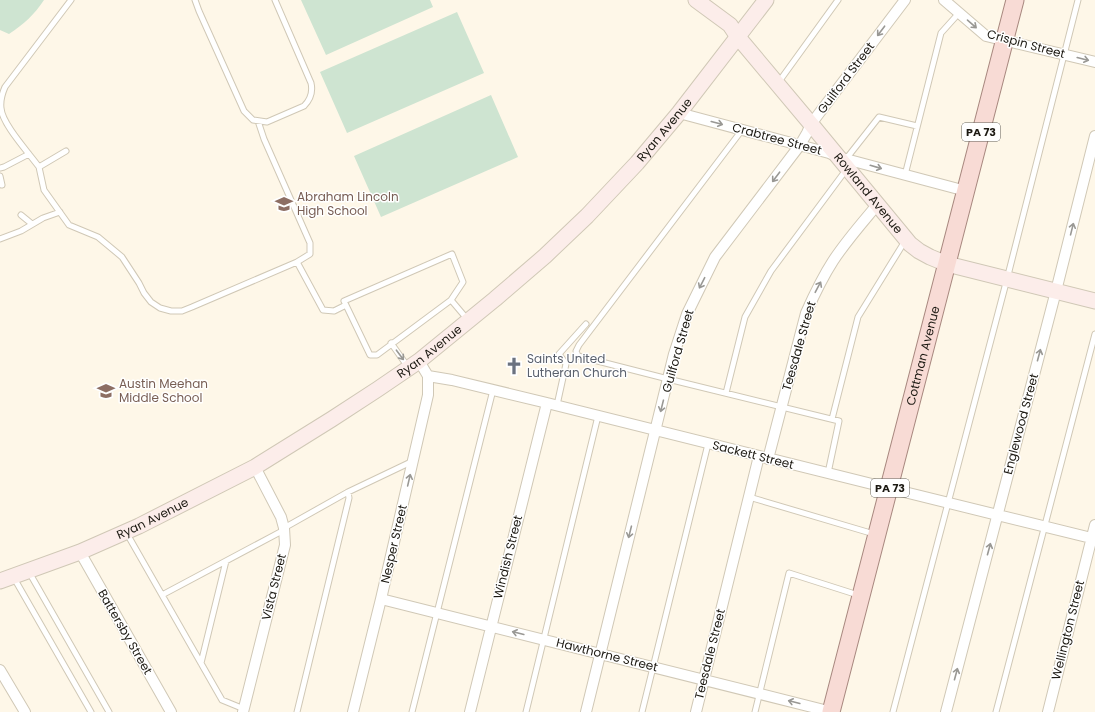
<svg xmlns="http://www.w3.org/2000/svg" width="1095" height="712" font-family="Poppins,sans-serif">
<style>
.green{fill:#cee4d1}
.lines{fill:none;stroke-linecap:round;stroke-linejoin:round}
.lane-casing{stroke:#d0c8b6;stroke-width:7}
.street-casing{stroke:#d0c8b6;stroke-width:12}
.secondary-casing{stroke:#d0c8b6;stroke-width:17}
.primary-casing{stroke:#a8887f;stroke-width:19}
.lane{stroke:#fff;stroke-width:5}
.street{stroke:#fff;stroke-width:10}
.secondary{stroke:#fcedea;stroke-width:15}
.primary{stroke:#f8dbd5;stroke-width:17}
.oneway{stroke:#999894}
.labels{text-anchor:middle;stroke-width:3;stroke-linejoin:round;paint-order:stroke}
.shield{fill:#fff;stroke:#605e59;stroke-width:1}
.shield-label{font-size:11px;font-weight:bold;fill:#1c1912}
.street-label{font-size:12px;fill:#1c1912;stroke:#fff}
.education-label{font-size:12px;fill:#785e54;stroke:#fff;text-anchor:start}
.worship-label{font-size:12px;fill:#5b616d;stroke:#fff;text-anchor:start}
</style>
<rect width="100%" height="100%" fill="#fef7e8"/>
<path class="green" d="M0,0H44C35,14 23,25 9,34L0,30Z
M301,0H430L433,7L326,55Z
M457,12L484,73L347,133L320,72Z
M491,95L518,157L381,217L354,156Z"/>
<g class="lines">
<g class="lane-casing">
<path id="lane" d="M195,0L199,11L244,111L253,120L267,122L304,106C311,99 313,92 311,83L275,0
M778,83L838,0
M742,130L579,345L576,351L578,356L668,379L839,421L828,473
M66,151L39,167C29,153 2,124 1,108C0,100 2,94 5,87L71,0
M846,159L879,117L917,126
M39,167L44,190L69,225L98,237L122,257L139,283L144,293L151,302L160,308L171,311H182L192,307L297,262L310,254V243L264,139L258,121
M0,168L4,167L29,154
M905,175L941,33L959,13
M0,176L2,185
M21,215L32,224
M0,239L21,231L43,218L60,212
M452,254L463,282L451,300L377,355H370L344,301Z
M297,262L323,310L334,311L346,305
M451,300L468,320
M391,343L408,367
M726,393L745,317L771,271L846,170
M557,405L566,364L559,354L586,324
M832,419L858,317L905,241
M749,497L874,534
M284,528L348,492L413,461
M126,532L222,700L244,709
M29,572L109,712
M14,578L91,712
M162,595L284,530
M201,663L226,561
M297,712L349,498L348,492
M412,712L493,390
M526,712L598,416
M642,712L708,444
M755,712L789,573L858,595
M893,712L1007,279L1078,0
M996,712L1095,334"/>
</g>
<g class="street-casing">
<path id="street" d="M944,0L986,36L1095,62
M679,113L829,153L838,157L966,191
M419,361L428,376L452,380L547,403L872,484L1095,539
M768,459L806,313C814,295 822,278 833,261C846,241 862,223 877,205
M80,552L171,712
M381,599L832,712
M0,670L25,712
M243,712L285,545L284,528L281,517L255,467
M353,712L381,599L428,395V376
M470,712L547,403
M586,712L674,354L687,314L715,257L800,145L807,133L811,124L905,0
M696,712L759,456
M946,712L1056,291L1095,136
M1048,712L1095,525"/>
</g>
<g class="secondary-casing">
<g id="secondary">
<path id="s1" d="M696,0L730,25L738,37L811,124L910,244L919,251L930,257L947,264L1095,301"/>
<path id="s2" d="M0,581L80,552L139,526L255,467L332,419L378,389L419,361L495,299L545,256L587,216L637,163L679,113L766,0"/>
</g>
</g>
<g class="primary-casing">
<g id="primary">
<path id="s3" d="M831,712L1015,0"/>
</g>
</g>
<use href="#lane" class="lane"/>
<use href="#street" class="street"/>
<use href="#secondary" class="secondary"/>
<use href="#primary" class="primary"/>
</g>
<defs><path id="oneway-shaft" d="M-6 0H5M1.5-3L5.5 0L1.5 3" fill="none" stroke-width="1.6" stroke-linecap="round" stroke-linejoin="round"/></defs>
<g class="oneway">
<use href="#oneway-shaft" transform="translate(972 24) rotate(41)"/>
<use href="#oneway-shaft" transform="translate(881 31) rotate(127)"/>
<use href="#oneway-shaft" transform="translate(1083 59) rotate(14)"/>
<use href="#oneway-shaft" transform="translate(717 123) rotate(15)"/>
<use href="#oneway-shaft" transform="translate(876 167) rotate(16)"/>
<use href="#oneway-shaft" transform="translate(776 177) rotate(127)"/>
<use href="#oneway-shaft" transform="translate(1072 229) rotate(-76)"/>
<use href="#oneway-shaft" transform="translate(702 283) rotate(117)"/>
<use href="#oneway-shaft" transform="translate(818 287) rotate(-62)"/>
<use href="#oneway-shaft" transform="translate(400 355) rotate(53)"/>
<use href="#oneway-shaft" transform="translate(1039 355) rotate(-75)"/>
<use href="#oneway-shaft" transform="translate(662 406) rotate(104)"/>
<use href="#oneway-shaft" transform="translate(409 480) rotate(-77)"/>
<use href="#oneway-shaft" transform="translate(630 532) rotate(104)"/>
<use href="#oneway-shaft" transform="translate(989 549) rotate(-75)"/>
<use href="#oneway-shaft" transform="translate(518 633) rotate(-166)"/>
<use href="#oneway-shaft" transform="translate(956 674) rotate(-75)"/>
<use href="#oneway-shaft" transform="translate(794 702) rotate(-166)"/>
</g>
<defs>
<g id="school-bare" transform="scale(1.38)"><path d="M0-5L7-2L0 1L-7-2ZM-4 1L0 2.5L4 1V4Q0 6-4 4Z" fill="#8d6e63" stroke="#fff" stroke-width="2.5" paint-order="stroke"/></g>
<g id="church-bare" transform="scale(1.38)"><path d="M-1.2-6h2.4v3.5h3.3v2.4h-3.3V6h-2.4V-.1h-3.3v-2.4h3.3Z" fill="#6b7280" stroke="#fff" stroke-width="2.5" paint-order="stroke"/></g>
</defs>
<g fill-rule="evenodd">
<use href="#school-bare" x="284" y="204"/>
<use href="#church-bare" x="514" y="366"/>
<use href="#school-bare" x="106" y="391"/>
</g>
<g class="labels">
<g class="shield">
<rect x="962" y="123" width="38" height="18" rx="3"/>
<rect x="871" y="479" width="38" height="18" rx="3"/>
</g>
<g class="shield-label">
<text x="981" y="136">PA 73</text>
<text x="890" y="492">PA 73</text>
</g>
<g class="street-label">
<text transform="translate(1026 44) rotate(15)" y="4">Crispin Street</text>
<text transform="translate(846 78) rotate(-53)" y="4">Guilford Street</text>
<text dy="4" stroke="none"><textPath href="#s2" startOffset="813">Ryan Avenue</textPath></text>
<text transform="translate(777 139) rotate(15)" y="4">Crabtree Street</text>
<text dy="4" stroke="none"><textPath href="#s1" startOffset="260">Rowland Avenue</textPath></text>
<text transform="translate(799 346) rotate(-74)" y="4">Teesdale Street</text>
<text dy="4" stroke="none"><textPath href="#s2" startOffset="489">Ryan Avenue</textPath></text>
<text transform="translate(678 351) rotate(-74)" y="4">Guilford Street</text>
<text dy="4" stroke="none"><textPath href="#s3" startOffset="368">Cottman Avenue</textPath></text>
<text transform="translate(1021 424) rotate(-75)" y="4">Englewood Street</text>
<text transform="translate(753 455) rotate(14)" y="4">Sackett Street</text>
<text dy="4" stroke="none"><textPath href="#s2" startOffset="165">Ryan Avenue</textPath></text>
<text transform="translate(394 544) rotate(-77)" y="4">Nesper Street</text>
<text transform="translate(508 557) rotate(-76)" y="4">Windish Street</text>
<text transform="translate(274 587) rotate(-76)" y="4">Vista Street</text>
<text transform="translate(1068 630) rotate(-76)" y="4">Wellington Street</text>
<text transform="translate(125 632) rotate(60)" y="4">Battersby Street</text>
<text transform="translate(710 654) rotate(-76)" y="4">Teesdale Street</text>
<text transform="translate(607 655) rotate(14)" y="4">Hawthorne Street</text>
</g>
<g class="education-label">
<text x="297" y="201">Abraham Lincoln<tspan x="297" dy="14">High School</tspan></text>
<text x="119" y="388">Austin Meehan<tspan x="119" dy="14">Middle School</tspan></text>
</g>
<g class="worship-label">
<text x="527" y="363">Saints United<tspan x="527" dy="14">Lutheran Church</tspan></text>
</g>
</g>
</svg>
